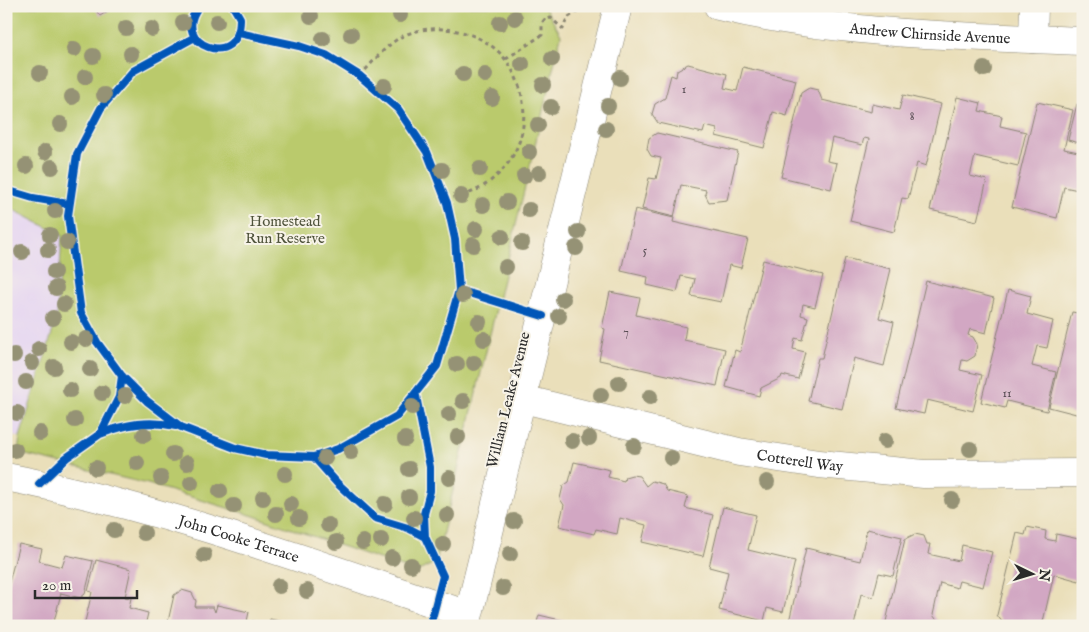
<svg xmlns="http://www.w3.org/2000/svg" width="1089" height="632" font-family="'IM FELL English',serif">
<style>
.built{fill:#e4d3f2}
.green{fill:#baca6c;stroke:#727a4c}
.building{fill:#d2a7c3}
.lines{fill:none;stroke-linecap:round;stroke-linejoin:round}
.minor-casing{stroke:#8a8572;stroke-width:29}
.path{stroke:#8a8572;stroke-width:3;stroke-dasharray:4 4;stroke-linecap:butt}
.minor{stroke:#fff;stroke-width:28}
.cycleway-casing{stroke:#f7f3e8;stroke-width:11}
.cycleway{stroke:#0057b8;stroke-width:8}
.tree{fill:#959274}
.labels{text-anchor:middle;stroke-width:4;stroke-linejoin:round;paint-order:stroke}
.number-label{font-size:12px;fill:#554a51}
.street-label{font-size:15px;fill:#2b2b2b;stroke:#f7f3e8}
.park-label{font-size:15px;fill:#4f533b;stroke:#f7f3e8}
</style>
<rect width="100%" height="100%" fill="#f7f3e8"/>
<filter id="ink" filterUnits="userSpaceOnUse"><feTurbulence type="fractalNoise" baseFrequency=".02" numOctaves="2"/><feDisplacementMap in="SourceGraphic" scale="10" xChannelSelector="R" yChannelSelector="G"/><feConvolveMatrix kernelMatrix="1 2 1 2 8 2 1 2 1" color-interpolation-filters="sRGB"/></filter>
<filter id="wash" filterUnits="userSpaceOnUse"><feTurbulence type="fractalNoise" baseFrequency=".0096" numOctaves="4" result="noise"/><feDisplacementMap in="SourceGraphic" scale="20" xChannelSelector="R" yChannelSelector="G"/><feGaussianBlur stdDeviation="1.12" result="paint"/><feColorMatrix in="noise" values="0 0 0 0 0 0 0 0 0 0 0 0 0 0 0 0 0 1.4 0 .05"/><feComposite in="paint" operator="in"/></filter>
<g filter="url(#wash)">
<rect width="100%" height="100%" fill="#eadfba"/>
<path class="built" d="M6,206L62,235L57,317L20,437L6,436Z"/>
<path class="green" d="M6,6H544L561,35L436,562L417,572L254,516L148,484L18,453L20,437L57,317L62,235L6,206Z"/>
<g id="blocks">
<path class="building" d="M93,6H116L100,16Z
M688,64L727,74L724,88L737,91L743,67L796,80L787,116L773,112L764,148L716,136L717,129L705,126L703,133L658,123L652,114L655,104L665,98L671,75L676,77L677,70Z
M809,88L818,90L822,100L871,112L872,104L899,110L903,95L941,104L926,166L917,163L908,199L902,198L894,232L850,221L869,139L864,138L862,145L832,138L827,161L837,163L831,189L781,177L801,93Z
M957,97L981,103L979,111L1002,116L1000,126L1026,132L1018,166L975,156L970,176L987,180L977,221L930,210Z
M1037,102L1073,110L1064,149L1083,153V191L1064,187L1057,218L1012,207Z
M1077,104L1083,105V144L1068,140Z
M657,133L738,152L727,200L709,202L705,194L706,190L681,185L674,217L642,209L649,178L656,179L661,158L651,156L647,149L649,138Z
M635,209L674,218L673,222L748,239L741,268L729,265L721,302L691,296L695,279L681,276L677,292L647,285L648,277L621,271Z
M845,258L891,269L879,318L894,322L884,366L854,358L842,409L808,401L818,358H822Z
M763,260L823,275L815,307L803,304L801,315L808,317L802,340L795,338L793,349L805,352L798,379L782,375L781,378L761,388L759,396L726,387L735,350L740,352Z
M926,281L994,298L986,333L970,329L968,335L973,337L977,344L975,356L967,361L962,360L960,370L982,375L973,411L927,400L924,414L896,408Z
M1008,290L1031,296L1027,314L1053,321L1047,348L1037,346L1032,366L1056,372L1047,411L1007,401L1005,408L981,402Z
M610,292L640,298L636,315L686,327L684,340L725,349L717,386L599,360L605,329L602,328Z
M1072,312L1083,314V405L1080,415L1049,407Z
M574,462L610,470L608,477L624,481L625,477L632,475L639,476L646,486L652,481L663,484L667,491L688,496L685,508L713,515L703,556L642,542L646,525L620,518L617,534L596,529L594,534L559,526L564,505L560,499L563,486L569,482Z
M723,507L756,515L748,550L795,561L783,612L767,608L764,621L719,610L728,572L709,567Z
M1027,527L1046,531L1045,539L1055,541L1056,534L1083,540V567L1079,581L1054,574L1042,626L1024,622L1019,626H1005L997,615L1017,533L1025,535Z
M867,529L902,537L893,576L879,573L873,597L861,594L854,626H788L806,548L860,561Z
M915,534L924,536L927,544H930L928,554L959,561L962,545L992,552L983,587L959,581L957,588L940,583L933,615L939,623L938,626H885L905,539Z
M19,544L42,549L39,561L62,567L66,555L93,561L85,594L80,598L61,593L53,626H6V594Z
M96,560L131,569L125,597L131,598L129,608L148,613L145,626H84L92,592L88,591Z
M182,590L192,593L196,601L195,607H213L215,612L217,605L249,612L246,626H167L174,595Z
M539,615L573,623L572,626H536Z
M270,619L284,622L283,626H251L252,621L269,624Z"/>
</g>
</g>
<g filter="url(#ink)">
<use href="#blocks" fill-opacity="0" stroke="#8a8572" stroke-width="1"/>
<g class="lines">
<g class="minor-casing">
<g id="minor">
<path id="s1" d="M718,6C837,35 961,36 1083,41"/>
<path d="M1033,39L1034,6"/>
<path id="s2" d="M523,399L739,452L819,464L924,474L1083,473"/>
<path id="s3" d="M6,477C165,508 316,564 468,615"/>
<path d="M466,626L618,6"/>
</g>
</g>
<path class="path" d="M506,59L542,35V23L545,19L551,18L563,29L567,18L585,7
M360,76C373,62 384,47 401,37C432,20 483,30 505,59C533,96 530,148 494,178C481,190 463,196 447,203"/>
<use href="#minor" class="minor"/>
<g class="cycleway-casing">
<path id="cycleway" d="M199,6C168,45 241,72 240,18L233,6
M195,37L133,71L101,108L77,154L68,216L81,313L97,342L122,376L147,401L181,427L235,448L266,455L314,457L338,449L397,416L437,366L459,290L455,239L447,203L427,152L398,109L360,76L326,55L299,46L239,33
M6,190L33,198L68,204
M459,290L543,316
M416,396L430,467V491L424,514L425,537L443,576L430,626
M100,434C126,424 148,420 176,426
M314,457L337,483L375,518L408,528L425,537
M39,484L66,458L100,434L119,397L122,376"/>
</g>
<use href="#cycleway" class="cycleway"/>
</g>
<g class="tree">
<circle cx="400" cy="15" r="8"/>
<circle cx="311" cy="16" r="8"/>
<circle cx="515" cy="18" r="8"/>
<circle cx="217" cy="22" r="8"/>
<circle cx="183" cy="23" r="8"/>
<circle cx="500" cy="23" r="8"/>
<circle cx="126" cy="28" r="8"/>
<circle cx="152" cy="29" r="8"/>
<circle cx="351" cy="35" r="8"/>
<circle cx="323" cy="39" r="8"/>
<circle cx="74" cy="49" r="8"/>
<circle cx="131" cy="54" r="8"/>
<circle cx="93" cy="56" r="8"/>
<circle cx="552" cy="59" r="8"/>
<circle cx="522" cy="64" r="8"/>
<circle cx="984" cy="69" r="8"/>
<circle cx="40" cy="73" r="8"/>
<circle cx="463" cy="74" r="8"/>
<circle cx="485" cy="75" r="8"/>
<circle cx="85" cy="77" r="8"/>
<circle cx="620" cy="78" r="8"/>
<circle cx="543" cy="85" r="8"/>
<circle cx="384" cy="86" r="8"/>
<circle cx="104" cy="95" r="8"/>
<circle cx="72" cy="97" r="8"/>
<circle cx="492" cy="98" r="8"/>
<circle cx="608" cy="106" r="8"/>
<circle cx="551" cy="107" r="8"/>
<circle cx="60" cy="124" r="8"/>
<circle cx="538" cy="125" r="8"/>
<circle cx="606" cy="129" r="8"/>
<circle cx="45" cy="152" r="8"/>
<circle cx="529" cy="152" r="8"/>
<circle cx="26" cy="166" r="8"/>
<circle cx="52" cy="167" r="8"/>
<circle cx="480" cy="169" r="8"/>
<circle cx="442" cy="170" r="8"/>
<circle cx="539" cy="173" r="8"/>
<circle cx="524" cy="176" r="8"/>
<circle cx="461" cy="196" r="8"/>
<circle cx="507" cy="202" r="8"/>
<circle cx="483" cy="205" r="8"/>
<circle cx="529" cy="210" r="8"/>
<circle cx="55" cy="211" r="8"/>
<circle cx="476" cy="229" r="8"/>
<circle cx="578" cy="232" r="8"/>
<circle cx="50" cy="235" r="8"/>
<circle cx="502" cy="237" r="8"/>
<circle cx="67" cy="242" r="8"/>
<circle cx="522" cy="243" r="8"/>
<circle cx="473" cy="245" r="8"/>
<circle cx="576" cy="248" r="8"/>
<circle cx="48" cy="250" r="8"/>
<circle cx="22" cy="252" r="8"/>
<circle cx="506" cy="267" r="8"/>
<circle cx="54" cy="272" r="8"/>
<circle cx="56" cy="288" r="8"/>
<circle cx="463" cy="295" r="8"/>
<circle cx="563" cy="299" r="8"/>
<circle cx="64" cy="304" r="8"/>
<circle cx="559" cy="316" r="8"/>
<circle cx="53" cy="318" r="8"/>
<circle cx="479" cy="322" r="8"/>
<circle cx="86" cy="339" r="8"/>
<circle cx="484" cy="339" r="8"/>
<circle cx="71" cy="342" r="8"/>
<circle cx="39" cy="349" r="8"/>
<circle cx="14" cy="355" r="8"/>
<circle cx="32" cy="363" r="8"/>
<circle cx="474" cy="363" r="8"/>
<circle cx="457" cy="364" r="8"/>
<circle cx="54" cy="367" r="8"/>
<circle cx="90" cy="369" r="8"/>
<circle cx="26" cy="382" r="8"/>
<circle cx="619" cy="383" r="8"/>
<circle cx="70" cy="390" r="8"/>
<circle cx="102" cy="393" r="8"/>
<circle cx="601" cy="395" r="8"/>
<circle cx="125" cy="396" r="8"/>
<circle cx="650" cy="397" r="8"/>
<circle cx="463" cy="401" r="8"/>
<circle cx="412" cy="407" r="8"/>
<circle cx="17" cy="413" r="8"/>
<circle cx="449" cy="414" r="8"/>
<circle cx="75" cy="420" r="8"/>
<circle cx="40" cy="433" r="8"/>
<circle cx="144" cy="435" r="8"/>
<circle cx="458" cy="437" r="8"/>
<circle cx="589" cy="438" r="8"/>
<circle cx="405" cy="439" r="8"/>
<circle cx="572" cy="441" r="8"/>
<circle cx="885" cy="441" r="8"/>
<circle cx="634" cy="446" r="8"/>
<circle cx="970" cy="449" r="8"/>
<circle cx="15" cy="450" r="8"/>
<circle cx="351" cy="452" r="8"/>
<circle cx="173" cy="454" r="8"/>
<circle cx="325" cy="458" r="8"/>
<circle cx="671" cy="458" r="8"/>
<circle cx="137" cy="463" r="8"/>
<circle cx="187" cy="463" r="8"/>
<circle cx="96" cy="468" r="8"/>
<circle cx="409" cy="469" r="8"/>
<circle cx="285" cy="474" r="8"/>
<circle cx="161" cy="478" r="8"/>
<circle cx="449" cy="478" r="8"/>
<circle cx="767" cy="482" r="8"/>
<circle cx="191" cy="483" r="8"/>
<circle cx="220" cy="491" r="8"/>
<circle cx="409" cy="497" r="8"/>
<circle cx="263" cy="498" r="8"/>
<circle cx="952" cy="500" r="8"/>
<circle cx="291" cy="504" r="8"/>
<circle cx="385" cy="504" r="8"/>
<circle cx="234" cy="506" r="8"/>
<circle cx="276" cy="514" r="8"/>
<circle cx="447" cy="515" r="8"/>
<circle cx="299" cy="518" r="8"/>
<circle cx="414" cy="518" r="8"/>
<circle cx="514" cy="521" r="8"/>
<circle cx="328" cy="525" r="8"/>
<circle cx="114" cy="530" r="8"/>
<circle cx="144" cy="533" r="8"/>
<circle cx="381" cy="540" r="8"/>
<circle cx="336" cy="542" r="8"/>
<circle cx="363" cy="542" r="8"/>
<circle cx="443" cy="544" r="8"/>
<circle cx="510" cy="554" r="8"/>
<circle cx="204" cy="555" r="8"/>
<circle cx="392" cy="558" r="8"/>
<circle cx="411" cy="565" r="8"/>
<circle cx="279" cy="586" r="8"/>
<circle cx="503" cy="588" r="8"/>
<circle cx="307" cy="591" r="8"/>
</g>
</g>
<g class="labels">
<g class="number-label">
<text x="684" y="93">1</text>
<text x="912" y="120">8</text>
<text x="645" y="254">5</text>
<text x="626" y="336">7</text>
<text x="1007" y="397">11</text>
</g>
<g class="street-label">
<text dy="5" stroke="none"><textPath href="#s1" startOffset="214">Andrew Chirnside Avenue</textPath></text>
<text transform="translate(508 400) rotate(-76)" y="5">William Leake Avenue</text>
<text dy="5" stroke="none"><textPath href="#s2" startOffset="284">Cotterell Way</textPath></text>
<text dy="5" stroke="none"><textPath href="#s3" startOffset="241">John Cooke Terrace</textPath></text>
</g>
<g class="park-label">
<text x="285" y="226">Homestead<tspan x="285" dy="17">Run Reserve</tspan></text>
</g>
</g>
<rect width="1089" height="632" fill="none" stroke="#f7f3e8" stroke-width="25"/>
<g transform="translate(1032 574) rotate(95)" stroke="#f7f3e8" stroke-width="4" paint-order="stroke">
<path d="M0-4L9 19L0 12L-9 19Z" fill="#2b2b2b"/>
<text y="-8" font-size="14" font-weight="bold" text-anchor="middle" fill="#2b2b2b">N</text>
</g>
<path d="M35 590v8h102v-8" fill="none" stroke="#2b2b2b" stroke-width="2.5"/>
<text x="42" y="590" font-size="15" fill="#2b2b2b" stroke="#f7f3e8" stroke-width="4" paint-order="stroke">20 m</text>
</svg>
